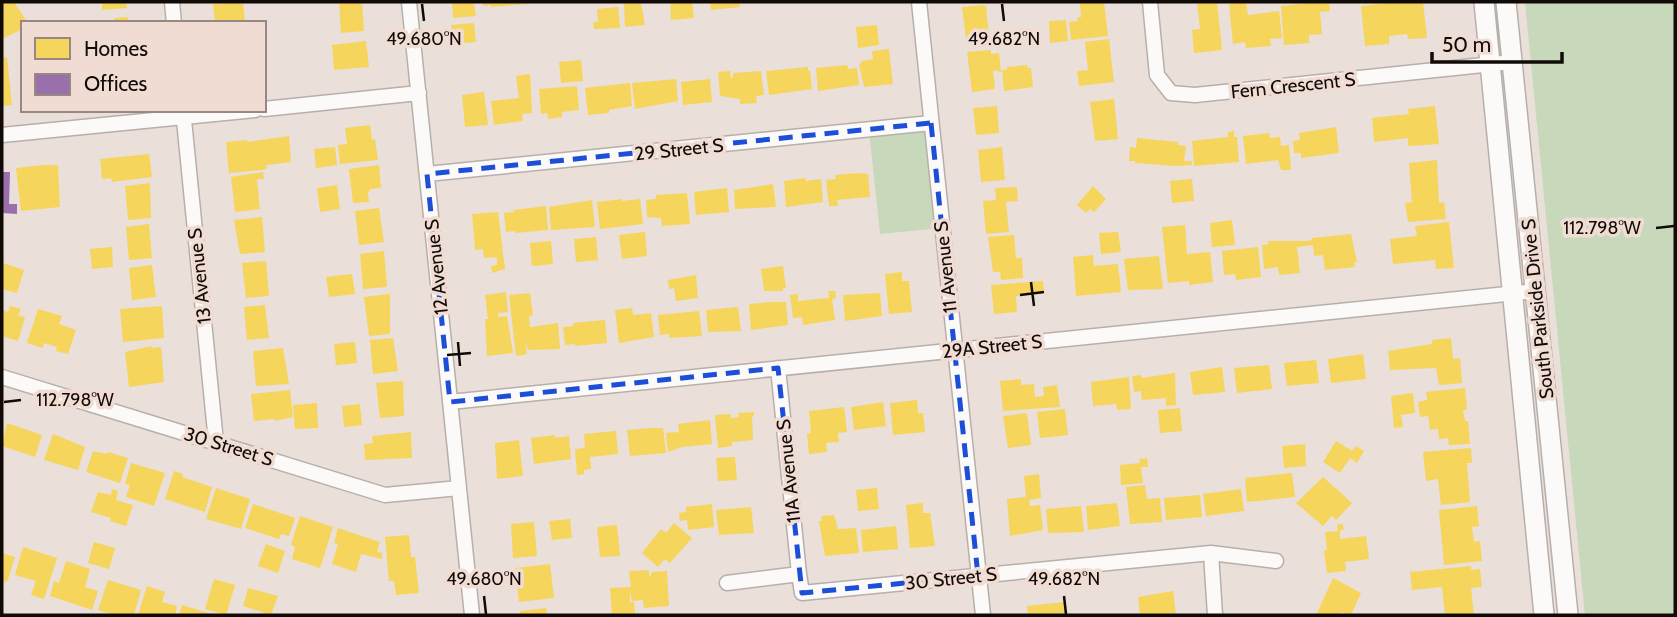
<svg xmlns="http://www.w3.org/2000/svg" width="1677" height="617" font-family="Cabin,sans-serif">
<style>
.green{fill:#c7d8bb}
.homes{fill:#f6d55c}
.offices{fill:#9970ab}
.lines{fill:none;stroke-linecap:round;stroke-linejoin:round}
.minor-casing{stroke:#b7afaa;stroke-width:17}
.secondary-casing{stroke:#b7afaa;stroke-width:22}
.minor{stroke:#fcfaf9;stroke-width:14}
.secondary{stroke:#fcfaf9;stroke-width:19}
.marked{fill:none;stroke:#1d4ed8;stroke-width:5;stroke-dasharray:14 9;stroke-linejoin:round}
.ticks{fill:none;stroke:#110b08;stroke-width:2.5}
.labels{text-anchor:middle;stroke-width:7;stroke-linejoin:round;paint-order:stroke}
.street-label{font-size:19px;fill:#110b08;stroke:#f0dcd3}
.ticks-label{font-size:18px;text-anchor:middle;fill:#110b08;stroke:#f0dcd3;stroke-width:7;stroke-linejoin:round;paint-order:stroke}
</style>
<rect width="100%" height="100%" fill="#eadfd9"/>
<path class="green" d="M1525,2H1675V615H1585Z
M931,123L941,228L880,234L869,130Z"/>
<path class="homes" d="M2,2H14L28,23H23V29L2,39Z
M102,2H126L127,8L102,10Z
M243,2L245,23H215L213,4Z
M339,2H362L364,31L341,33Z
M452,2H474L476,16L453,18Z
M483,2H528V4L491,7V5L483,6Z
M624,2H641L645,25L625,27Z
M670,2H692L694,18L671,20Z
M710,2H739L740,7L711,10Z
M1104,2L1108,36L1071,40L1069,22L1078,21L1077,18L1081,17L1080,3Z
M1197,2H1217L1222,50L1194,53L1192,30L1200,29Z
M1246,2L1248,15L1279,11L1282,38L1270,39L1271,46L1246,48L1245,42L1233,44L1229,4Z
M1318,2H1329L1330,11L1320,12L1322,34L1309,35V43L1284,45L1281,6Z
M1395,2H1423L1427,38L1408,39L1407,34L1389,36V44L1365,46L1361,6Z
M984,5L986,6L989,36L966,39L962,7Z
M618,7L620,28L594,29L593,22H598L597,9Z
M128,17V23H115L114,18Z
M1066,20L1068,41L1050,43L1049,21Z
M474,23L476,42L453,44L451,25Z
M877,25L879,45L858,48L856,27Z
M1109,39L1114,82L1079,86L1077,71L1088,70L1085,42Z
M366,41L369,67L334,70L332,45Z
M889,49L893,84L864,87L859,64H861V61L873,59L872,51Z
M991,50V54L999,53L1001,72L993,70L995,89L972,92L967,52Z
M7,57L12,105L2,106V58Z
M581,60L583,81L561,83L559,62Z
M847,65L848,69L857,68L859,85L818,91L816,68Z
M1027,65L1028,68H1031L1033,87L1004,91L1002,70H1007V67Z
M808,67V71L810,70L812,89L769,95L766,71Z
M730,71L731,78H733V73L761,71L764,95L756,96L757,103L740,104V99L720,96L718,72Z
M530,74L532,113L522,114L523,121L494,125L491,101L519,98L516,76Z
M676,79L678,101L635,109L632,83Z
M710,79L712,102L683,105L681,82Z
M630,83L632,106L609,110V113L588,115L585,88Z
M577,86L579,110L562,112V117L548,119L547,113L541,114L539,89Z
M484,92L488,125L465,127L462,95Z
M1114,99L1118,139L1095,141L1090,102Z
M997,106L999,133L976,135L973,108Z
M1435,106L1439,144L1408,146V138L1374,142L1372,118L1409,114L1408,109Z
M370,125L372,140L375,139L378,160L340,164L338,145L347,144L345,128Z
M1336,127L1339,153L1301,158V153H1294L1293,141L1300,140L1299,133Z
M1234,131V137H1237L1239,162L1194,166L1192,141L1228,137V132Z
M1269,133L1270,138L1280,137L1281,146L1289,145L1291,170H1281L1278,160L1246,164L1243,136Z
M289,136L291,162L266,165L267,169L261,170L229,173L226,142L247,140V142Z
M1137,138L1178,142V145L1186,146L1184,161H1192V165L1176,166L1135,163V161H1129L1130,147L1136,148Z
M335,147L337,165L316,168L314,149Z
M1002,147L1005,180L981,182L978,150Z
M149,154L152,177L112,182L111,178L102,179L100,159Z
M1437,160L1439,203L1444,202L1446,219L1408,222L1405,203L1412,202L1409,163Z
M44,165H58L60,207L21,211L16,168Z
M379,165L381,188L370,189V191L368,192L369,202L353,203L349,169Z
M263,172L264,179H257L260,209L235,212L231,177Z
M859,173L868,174L870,197L837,200L838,206H829L826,180L836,179L835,175Z
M806,178V181L821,179L823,202L786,207L784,181Z
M1192,179L1194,201L1172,203L1170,181Z
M150,183L151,218L128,220L125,186Z
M773,184L776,207L735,209L734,190Z
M337,185L340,209L320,212L317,188Z
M1093,186L1106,199L1094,212L1090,209L1086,213L1077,205Z
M1017,187L1018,201L1006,202L1009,232L986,234L983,201L996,200L995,188Z
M727,188L729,212L696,215L694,192Z
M687,193L690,224L662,226L661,218L647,217L646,200L656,199V195Z
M622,199V201L640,199L643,224L600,229L597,202Z
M592,200L595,227L551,230L549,207Z
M546,206L548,230L515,233V231L506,232L504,213L514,212L513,210Z
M379,208L384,242L359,245L355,211Z
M498,212L505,269L492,273L491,266L497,265V257L484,258L483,249L475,250L472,214Z
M262,217L265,252L240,254L234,220Z
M1232,220L1235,245L1212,247L1210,223Z
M1449,222L1454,268L1436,269L1435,260L1393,264L1390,239L1417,236L1415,226Z
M149,224L152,258L129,260L126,227Z
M1185,225L1187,254L1210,252L1213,282L1189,285V281L1168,283L1162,227Z
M645,232L647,256L622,259L619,235Z
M1118,232L1121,252L1101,254L1099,233Z
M1351,234L1357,262H1354L1355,267L1325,270L1323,255L1314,256L1313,245L1297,247L1300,273L1279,275L1278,267L1264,269L1262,245L1269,244L1268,241H1306L1312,240V238Z
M1014,235L1016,258H1022L1023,278L1001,280L1000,272H993L988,237Z
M596,237L598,260L576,262L574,239Z
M551,241L553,264L532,266L530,243Z
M112,247L113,267L92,269L90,249Z
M1258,247L1261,277L1236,280L1235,274L1224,275L1222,251Z
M384,251L387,287L363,289L360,254Z
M1093,255L1094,266L1118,264L1121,292L1076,296L1073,257Z
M1159,256L1163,289L1128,290L1124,259Z
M266,261L269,296L246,298L242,263Z
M3,263L24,270L17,293L2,289Z
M152,265L156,297L132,300L129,268Z
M783,266L786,288H783V291H764L761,269Z
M902,272V281H909L912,312L889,314L885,274Z
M352,274L355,294L329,297L326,277Z
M696,275L698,298L676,301L674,288L669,289L668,280Z
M1043,281L1044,293L1016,296L1017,312L994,314L991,285Z
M828,291H835L836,298L832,299L835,320L803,325L802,317L793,318L790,295L798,294V301L829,298Z
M506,292L508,312L498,313V317L507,316L513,353L487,356L485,319H488L485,295Z
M530,293L533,316H529L530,327L558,323L560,349L528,350L525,342L527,354L516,356L509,295Z
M880,293L882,316L845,321L843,295Z
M390,294V334L369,336L364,297Z
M772,302H786L788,325L751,330L749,304Z
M265,305L269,338L247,340L244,307Z
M10,306L21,309L18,316L25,317L18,341L2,336V310L8,312Z
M162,306L164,338L123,342L120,309Z
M738,307L741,331L708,332L706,310Z
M632,308L633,315L651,313L654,337L619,343L615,310Z
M38,309L62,316L59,324L76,330L68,354L56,351L57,347L44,343L43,348L27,343Z
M699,311L702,336L669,338V334L660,335L658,315Z
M605,320L607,343L575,346V344L565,345L563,327L573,326V323Z
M393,338L398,371L373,374L370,340Z
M1451,338L1453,359L1460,358L1462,383L1439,385L1436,368L1390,370L1388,351L1432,344V340Z
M355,342L357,363L336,365L334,344Z
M151,346L152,348L161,347L164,382L129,387L125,352Z
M283,348L289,384L256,386L253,351Z
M1363,354L1366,379L1331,383L1328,359Z
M1316,360L1319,383L1287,386L1284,363Z
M1269,365L1272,389L1237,393L1234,368Z
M1222,367L1225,392L1193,395L1190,372Z
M1175,373L1176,405L1166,406V398L1142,400L1141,391L1134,392L1132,376L1141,375L1142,378Z
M1129,377L1131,409L1117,410L1116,404L1093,406L1091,382Z
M1021,379V385L1034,384L1035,397L1044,396L1043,387L1057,385L1060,407L1003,411L1000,381Z
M403,381L404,416L380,418L376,383Z
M1465,388L1467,410H1463L1465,421H1468L1470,444L1449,445L1448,438L1439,439L1438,429L1430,430L1428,416L1420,417L1418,402L1427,400L1426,392Z
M290,390L293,417L275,421V419L254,421L251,394Z
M1413,393L1415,413L1401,415L1403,427L1394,428L1391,396Z
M917,400L918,413H923L925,432L893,435L890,403Z
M883,402L886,426L854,430L851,407Z
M317,403L318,428L295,429L293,405Z
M360,404L362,425L344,427L342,406Z
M844,407L847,432L838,433L839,442L826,443L827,452L809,454L807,434L811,433L809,411Z
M1180,408L1182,431L1160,433L1158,410Z
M1065,409L1068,435L1040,438L1037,412Z
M754,412V416H752L753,440L732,442V446L718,448L715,415L730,414L731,418L739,417L738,413Z
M1027,413L1031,445L1008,448L1003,416Z
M710,420L712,444L682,447L668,452L666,433L679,432L678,424Z
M7,423L42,435L35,457L2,446Z
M650,428H663L666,453L630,456L627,430Z
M616,431L618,454L590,457L591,469L584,470V474L577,475L575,449L585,448L584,434Z
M411,432L412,458L365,460L364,444L373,443L372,436Z
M53,434L85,447L78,470L44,460Z
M555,435V438L569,436L571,459L534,464L531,438Z
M519,440L523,476L497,479L495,443Z
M1336,441L1352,451L1356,446L1364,451L1357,463L1350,458L1340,473L1323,462Z
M1305,444L1306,466L1284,468L1282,446Z
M1471,448L1472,463H1467L1470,502L1441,505L1438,479L1426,481L1423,452Z
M93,451L107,454L108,452L128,458L120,483L86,472Z
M735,457L737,480L718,481L716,458Z
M1147,458L1148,467H1141L1143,483L1121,485L1120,465L1140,463L1139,459Z
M131,463L165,473L154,506L126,497L130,485L125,484Z
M174,471L183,474L182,477L212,487L205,512L165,499Z
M1292,473L1295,497L1247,502L1245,478Z
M1039,474L1041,498L1029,500L1030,506L1040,505L1043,530L1010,536L1007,499L1026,497L1024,476Z
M1323,477L1352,503L1336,520L1332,516L1323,526L1296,503Z
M1145,485L1147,499L1160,498L1162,522L1130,524L1126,487Z
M216,488L250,499L241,529L206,519Z
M877,488L879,509L858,511L856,490Z
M112,489L118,491L116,500L133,505L126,526L110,521L111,518L91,512L98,492L111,495Z
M1241,489L1244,511L1206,516L1203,494Z
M1200,495L1202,517L1166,520L1164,498Z
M923,503V513H930L935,546L910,548L906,505Z
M1117,503L1120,526L1088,530L1086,506Z
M253,504L295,518L289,536L281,534L279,539L245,528Z
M712,504L714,527L688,530L687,520L680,521L679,513L686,512V507Z
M1081,506L1084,532L1048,533L1046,509Z
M1477,506L1479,526L1472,527L1474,542L1480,541L1482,561L1444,565L1439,510Z
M751,507L754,533L719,535L716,510Z
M834,515L838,529L856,528L859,553L825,556L819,521H822L821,516Z
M300,516L333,527L320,568L292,559L295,547L291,545Z
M570,519L572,538L552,540L549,521Z
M534,522L537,556L513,558L511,524Z
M674,523L692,538L670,563L665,559L658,567L642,553L661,529L666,533Z
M1342,523L1344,529L1340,531V539L1366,536L1369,559L1345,562L1346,571L1327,573L1324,551L1327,550L1325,532L1338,531L1337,525Z
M617,525L620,556L600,557L597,527Z
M896,526L898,549L863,552L861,530Z
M338,528L380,542L377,552L382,553V559L361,554L356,572L332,564L338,544L334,543Z
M409,535L411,557H415L419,593L396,595L394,581H389L385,537Z
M94,542L115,548L109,569L88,563Z
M266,544L285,551L278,573L258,566Z
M23,547L57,558L44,599L31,595L36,581L15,575Z
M2,553L15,557L7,582L2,581Z
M66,561L90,569L85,587L98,591L92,610L50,596L54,581L59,583Z
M550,564L554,598L519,602L515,568Z
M1471,566V570L1480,569L1482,587L1471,588L1474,615H1445L1442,587L1412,590L1410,572Z
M649,570V576L651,575V572L667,571L669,606L644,608L643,600L632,601L630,592V602H634L635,615H612L610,588L631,587L629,571Z
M1333,578L1361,593L1351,615L1341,612L1339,615H1324L1317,613Z
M214,579L235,585L226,615L205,609Z
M108,580L141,590L134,615H115L98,610Z
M147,586L165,592L162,602L177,606L175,615H138Z
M248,588L278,596L271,615L243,606Z
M1173,591L1176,615H1140L1138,597Z
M1065,602L1067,615H1028L1027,606Z
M182,605L214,615H179Z
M546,608L547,615H520V611Z"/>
<path class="offices" d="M2,172H10L9,204H17V214L2,213Z"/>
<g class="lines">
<g class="minor-casing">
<path id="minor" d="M172,2L174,23
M409,2L472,615
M919,2L983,615
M1150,2L1157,75L1171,93L1195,95L1512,62
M264,109L419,93
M183,110L216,442
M2,135L255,110
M427,174L931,123
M778,368L799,574
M2,377L385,495L459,488
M450,402L1535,291
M1211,553L1215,615
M727,583L799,574L802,593L1211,553L1276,561"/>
</g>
<g class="secondary-casing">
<path id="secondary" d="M1484,2L1544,615
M1506,2L1568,615"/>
</g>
<use href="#minor" class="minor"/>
<use href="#secondary" class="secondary"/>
</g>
<path class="marked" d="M931,123L978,576L802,593L778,368L450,402L427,174Z"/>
<path class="ticks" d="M422,4L424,21M1002,4L1004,21M1656,228L1674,226M1031,282L1034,306M1020,295L1044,292M458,342L460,366M447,355L471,353M4,402L21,400M484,596L486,614M1064,596L1066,614"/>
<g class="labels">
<g class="street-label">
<text transform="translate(1293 85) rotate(-6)" y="7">Fern Crescent S</text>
<text transform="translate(679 149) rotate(-6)" y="7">29 Street S</text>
<text transform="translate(436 267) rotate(-96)" y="7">12 Avenue S</text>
<text transform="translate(945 267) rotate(-96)" y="7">11 Avenue S</text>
<text transform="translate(199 276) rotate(-96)" y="7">13 Avenue S</text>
<text transform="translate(1537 309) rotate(-96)" y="7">South Parkside Drive S</text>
<text transform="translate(992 346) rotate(-6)" y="7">29A Street S</text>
<text transform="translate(229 446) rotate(17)" y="7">30 Street S</text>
<text transform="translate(788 471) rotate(-96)" y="7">11A Avenue S</text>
<text transform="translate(951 578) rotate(-6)" y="7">30 Street S</text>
</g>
</g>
<g class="ticks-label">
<text x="424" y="45">49.680°N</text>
<text x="1004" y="45">49.682°N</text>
<text x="1602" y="234">112.798°W</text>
<text x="75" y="406">112.798°W</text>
<text x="484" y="585">49.680°N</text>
<text x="1064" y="585">49.682°N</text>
</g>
<rect width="1677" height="617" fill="none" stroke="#110b08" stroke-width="7"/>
<rect x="21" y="21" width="245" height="91" fill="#f0dcd3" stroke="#978882" stroke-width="2"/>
<rect x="35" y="38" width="35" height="21" fill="#f6d55c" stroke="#978882" stroke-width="2"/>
<text x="84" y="56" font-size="21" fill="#110b08">Homes</text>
<rect x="35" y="74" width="35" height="21" fill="#9970ab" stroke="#978882" stroke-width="2"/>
<text x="84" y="91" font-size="21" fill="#110b08">Offices</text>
<path d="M1432 52v10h130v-10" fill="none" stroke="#110b08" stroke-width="3.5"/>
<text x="1442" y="52" font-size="21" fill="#110b08" stroke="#f0dcd3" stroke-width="5" paint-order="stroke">50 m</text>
</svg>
